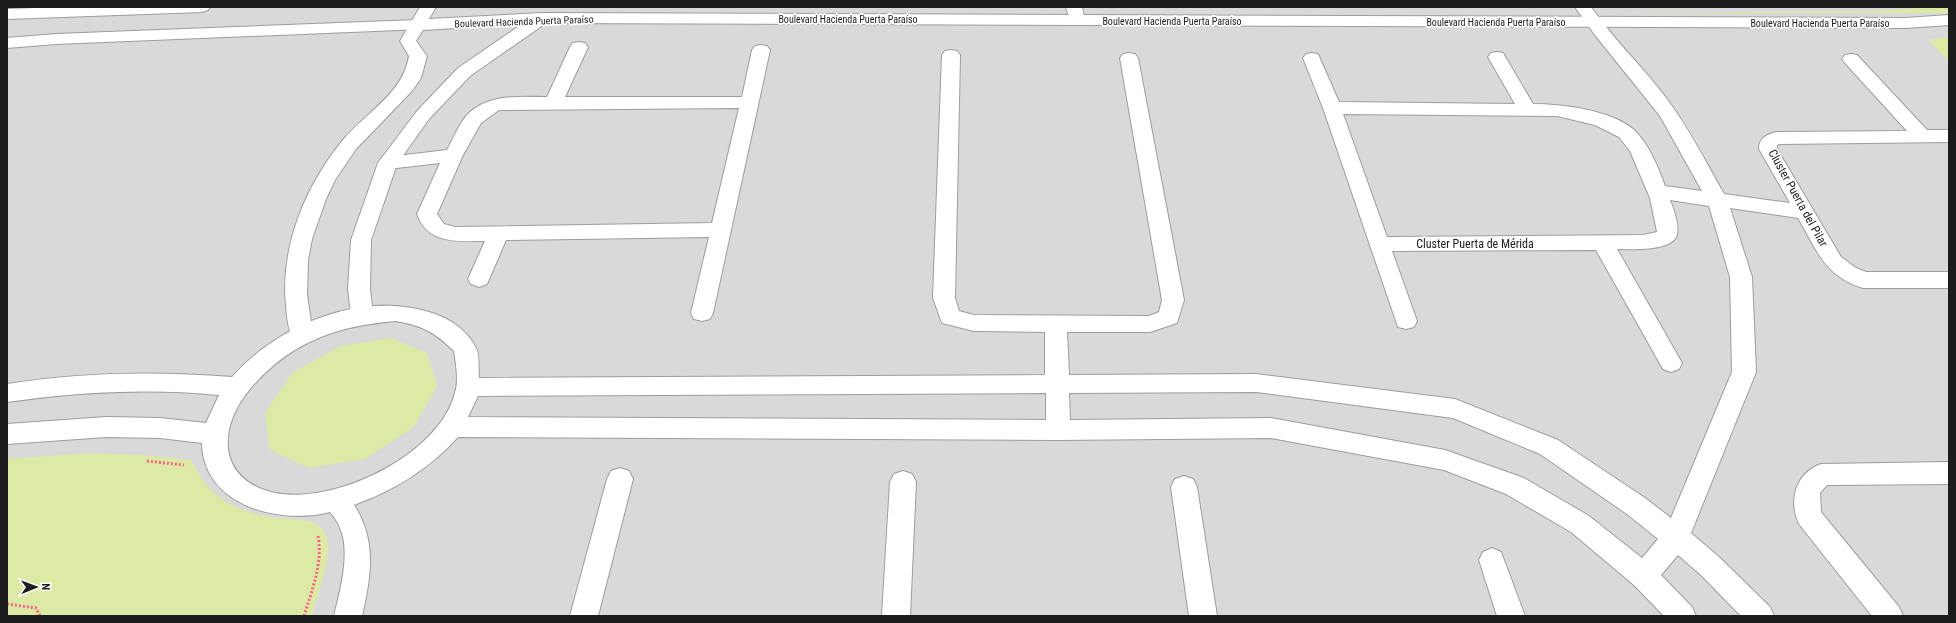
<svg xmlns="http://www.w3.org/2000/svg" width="1956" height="623" font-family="'Roboto Condensed',sans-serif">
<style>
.residential{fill:#dad9d9}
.grass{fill:#dceaa5}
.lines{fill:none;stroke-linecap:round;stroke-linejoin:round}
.service-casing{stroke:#9d9d9d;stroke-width:2}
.minor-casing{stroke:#9d9d9d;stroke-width:2}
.tertiary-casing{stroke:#9d9d9d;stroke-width:2}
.path{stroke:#fc6484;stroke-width:3;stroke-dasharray:2 2;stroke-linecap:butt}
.service{fill:#fff;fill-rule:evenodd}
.minor{fill:#fff;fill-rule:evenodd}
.tertiary{fill:#fff;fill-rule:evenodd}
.labels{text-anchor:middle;stroke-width:3.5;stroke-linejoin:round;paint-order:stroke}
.far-street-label{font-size:10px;fill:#1c1c1c;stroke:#fff}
.street-label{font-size:12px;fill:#1c1c1c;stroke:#fff}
</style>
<rect width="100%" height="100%" fill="#eee6e1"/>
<path class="residential" d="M7,7H1949V37L1929,40L1949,62V616H7Z"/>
<path class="grass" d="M1927,7H1949V13H1623L1877,11Z
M1949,37V62L1929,40Z
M391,338L427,353L437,386L414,427L365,459L309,468L270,450L265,413L292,373L340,346Z
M89,453L141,455L191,460C202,481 214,498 236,507C248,512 262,516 275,518C294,520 327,516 328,545C329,563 317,598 312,616H7V459Z"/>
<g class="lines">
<g class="service-casing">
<path id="service" d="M65,7H210L208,10L202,12L7,19V9Z
M417,20L423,21L425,25L423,29L56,44L7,48V38L56,34Z"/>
</g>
<g class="minor-casing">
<path id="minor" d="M1066,7H1082L1085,20L1083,24L1077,25L1071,24Z
M1575,7H1591C1614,40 1643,67 1667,99C1689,129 1706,162 1724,194L1790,203L1759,149C1759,138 1766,135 1776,132L1907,131L1845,63L1842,59L1845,55L1851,54L1857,55L1927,130H1949V142L1780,144L1777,145V149L1841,257L1856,268L1866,272H1949V288H1863C1824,276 1817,250 1798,218L1730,208L1752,277L1756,372L1691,533L1719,557L1770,607L1774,616H1741L1701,575L1678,555L1661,575L1692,607L1696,616H1664L1634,585L1571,532L1506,494L1444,470L1271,438L1058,440L458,437C429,469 395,490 354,505C377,540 371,577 362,616H334C340,591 351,552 340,528C338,522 334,517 330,512C280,525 203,506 202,443L160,438L106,437L7,444V424L106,417L160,418L206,423L219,395C148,388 78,392 7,402V384C82,372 156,371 232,377C279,324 362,290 432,313C449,318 468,331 476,348C480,356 478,368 479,378L1045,375V332L974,331L942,323L933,298L942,55L945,51L951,50L957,51L960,55L955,298L959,311L974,315L1149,316L1159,312L1162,300L1120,58L1123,54L1129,53L1135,54L1138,58L1184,300L1177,323L1150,332H1067L1069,375L1256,374L1455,399L1558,440L1645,498L1671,518L1732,372L1730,277L1709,206L1670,200C1674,210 1679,224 1677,234C1674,252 1630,249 1617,249L1682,363L1679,369L1671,372L1663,369L1596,250L1392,251L1417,321L1414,327L1406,329L1398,327L1323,108L1303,58L1306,54L1312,53L1318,54L1339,102L1515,104L1488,57L1491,53L1497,52L1503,53L1533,104C1561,104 1612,110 1634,130C1649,144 1658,167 1665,186L1702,191L1660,116L1595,35ZM1343,114L1557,116L1595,125L1619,137L1630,151L1650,198L1657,232L1643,235L1387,237ZM396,321C424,326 434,332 454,351C456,364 459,381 455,393C439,455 335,505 275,493C217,480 217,428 250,389C290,342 336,326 396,321ZM1256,392L1453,418L1540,454L1627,514L1658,539L1642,558L1589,516L1524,478L1445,450L1271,418L1070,420L1069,393ZM1046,393V420L468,417L478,396Z
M579,42L585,43L588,47L565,97H742L752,50L755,46L761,45L767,46L770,50L713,313L710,319L702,321L694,319L691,313L709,237L506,240L487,284L479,287L471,284L468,279L485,241C458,241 428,245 417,214L440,163L388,169L381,167L378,163L381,159L388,157L447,150C453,139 459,124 467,115C488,93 520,97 547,97L570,47L573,43ZM739,108L712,223L455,227L444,224L437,214L463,155L481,123L499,110Z
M1949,462V484L1827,485L1820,493L1821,512L1899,607L1903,616H1872L1799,524C1788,500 1796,473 1821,464Z
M620,468L629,471L633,479L598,616H570L607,479L611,471Z
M903,471L912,474L916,482L910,616H882L890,482L894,474Z
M1184,476L1193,479L1197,487L1217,616H1189L1171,487L1175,479Z
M1492,548L1501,552L1525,616H1497L1479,560L1483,552Z"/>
</g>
<g class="tertiary-casing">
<path id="tertiary" d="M420,7H436L429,19L542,13L1905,18L1949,15V25L1905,28L546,23L470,76L429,119L397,164L371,240L370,289L373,315L370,321L362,323L354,321L351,315L348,289L351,240L378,163L417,111L458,68L522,24L423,30L416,41L427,56L421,78L412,91L356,149L335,180L326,199L312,239L308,260L307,295L313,335L310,341L302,344L294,341C288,330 287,318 286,306C280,246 306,185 343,140C366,112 403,94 409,56L400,41Z"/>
</g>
<path class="path" d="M147,461L184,465
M7,604L36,608L40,616
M304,616C312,590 323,563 318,536"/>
<use href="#service" class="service"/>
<use href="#minor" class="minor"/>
<use href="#tertiary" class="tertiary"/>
</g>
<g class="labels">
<g class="far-street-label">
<text x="848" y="23">Boulevard Hacienda Puerta Paraíso</text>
<text transform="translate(524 21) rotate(-2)" y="4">Boulevard Hacienda Puerta Paraíso</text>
<text x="1172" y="25">Boulevard Hacienda Puerta Paraíso</text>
<text x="1496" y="26">Boulevard Hacienda Puerta Paraíso</text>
<text x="1820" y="27">Boulevard Hacienda Puerta Paraíso</text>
</g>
<g class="street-label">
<text transform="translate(1798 198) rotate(61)" y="4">Cluster Puerta del Pilar</text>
<text x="1475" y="248">Cluster Puerta de Mérida</text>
</g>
</g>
<rect width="1956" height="623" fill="none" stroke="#1c1c1c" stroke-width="16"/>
<g transform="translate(36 587) rotate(89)" stroke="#ffffff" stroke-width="3" paint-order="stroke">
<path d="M0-3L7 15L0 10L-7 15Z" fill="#1c1c1c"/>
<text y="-6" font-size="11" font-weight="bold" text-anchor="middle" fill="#1c1c1c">N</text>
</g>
</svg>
